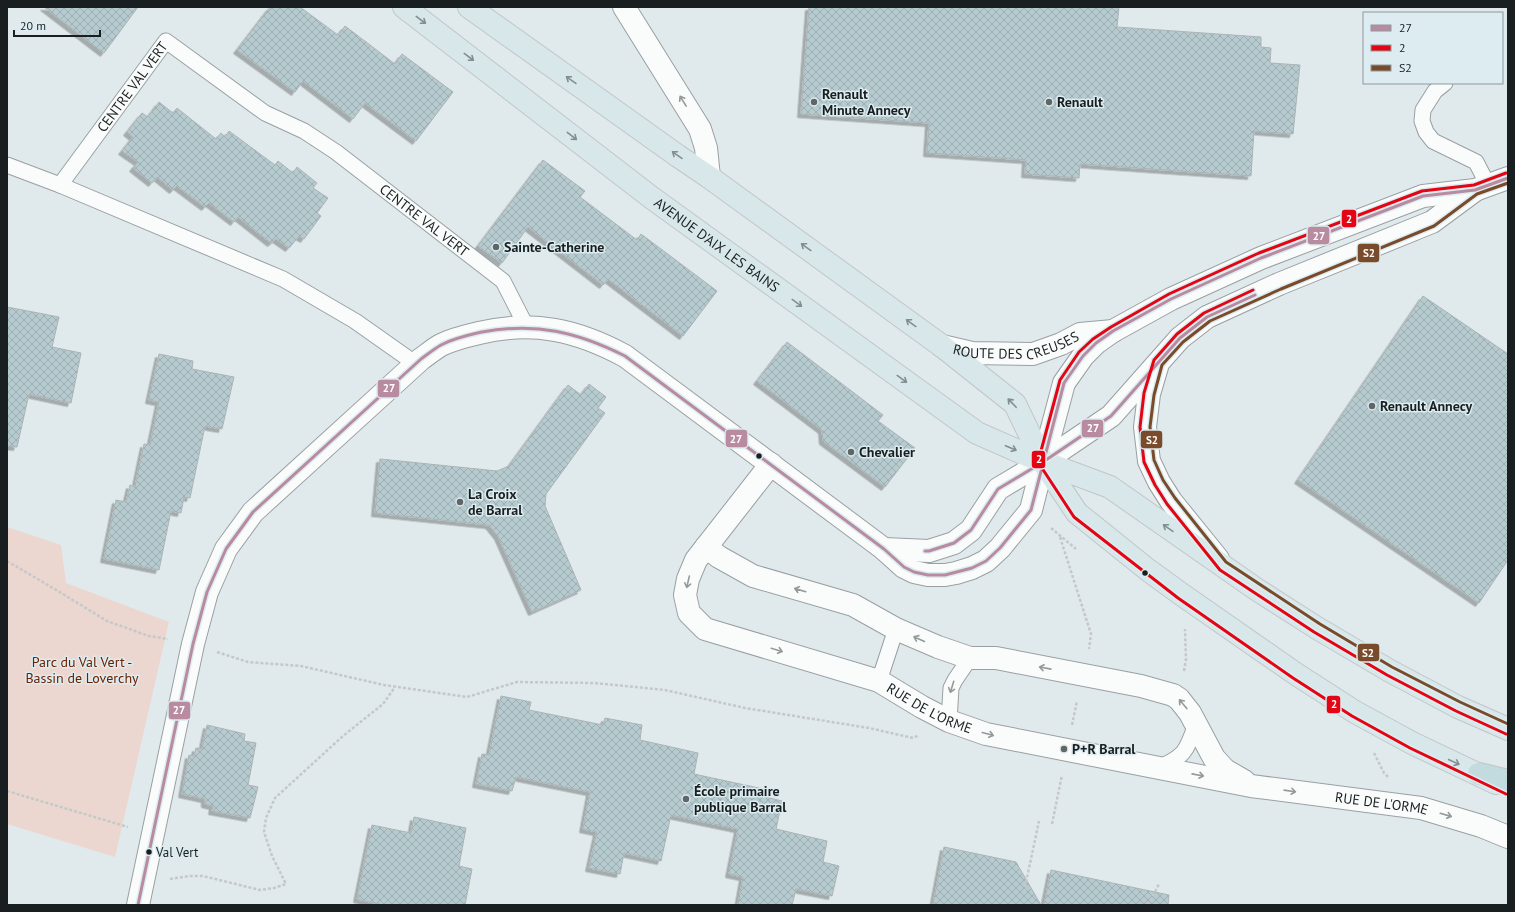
<svg xmlns="http://www.w3.org/2000/svg" width="1515" height="912" font-family="'PT Sans',sans-serif">
<style>
.park{fill:#ecd7d0}
.building{fill:url(#building-cross-hatch);stroke:#acb3b5;filter:url(#shadow)}
.lines{fill:none;stroke-linecap:round;stroke-linejoin:round}
.lane-casing{stroke:#9aa0a2;stroke-width:17}
.street-casing{stroke:#9aa0a2;stroke-width:24}
.secondary-casing{stroke:#9aa0a2;stroke-width:24}
.primary-casing{stroke:#c1c6c7;stroke-width:24}
.highway-casing{stroke:#c1c6c7;stroke-width:24}
.path{stroke:#c5c8c9;stroke-width:2.5;stroke-dasharray:3 2;stroke-linecap:butt}
.lane{stroke:#fafcfc;stroke-width:15}
.street{stroke:#fafcfc;stroke-width:22}
.secondary{stroke:#fafcfc;stroke-width:22}
.primary{stroke:#d8e8ea;stroke-width:22}
.highway{stroke:#c1dbde;stroke-width:22}
.bus-1-casing{stroke:#dcecf0;stroke-width:6}
.bus-2-casing{stroke:#dcecf0;stroke-width:6}
.bus-3-casing{stroke:#dcecf0;stroke-width:6}
.bus-1{stroke:#b98ba1;stroke-width:3}
.bus-2{stroke:#e30513;stroke-width:3}
.bus-3{stroke:#7a4b2a;stroke-width:3}
.oneway{stroke:#828e8f}
.oneway2{stroke:#959999}
.poi-dot{fill:#5f6667;stroke:#dcecf0;stroke-width:1.5}
.bus-dot{fill:#191f20;stroke:#dcecf0;stroke-width:1.5}
.labels{text-anchor:middle;stroke-width:3;stroke-linejoin:round;paint-order:stroke}
.bus-label{font-size:13px;fill:#191f20;stroke:#dcecf0;text-anchor:start}
.street-label{font-size:14px;fill:#191f20;stroke:#dcecf0}
.poi-label{font-size:14px;font-weight:bold;fill:#191f20;stroke:#dcecf0;text-anchor:start}
.park-label{font-size:14px;fill:#6d2100;stroke:#dcecf0}
.line-badge{stroke:#dcecf0;stroke-width:1.5}
.badge-label{font-size:11px;text-anchor:middle;font-weight:bold;fill:#fff}
</style>
<defs>
<pattern id="building-cross-hatch" width="8" height="8" patternUnits="userSpaceOnUse"><rect width="8" height="8" fill="#b6cbcf"/><path d="M0 0l8 8M0 8l8-8" fill="none" stroke="#9caeb1"/></pattern>
<filter id="shadow"><feDropShadow dx="-3.5" dy="3.5" stdDeviation="0" flood-color="#0004"/></filter>
</defs>
<rect width="100%" height="100%" fill="#e0e9ec"/>
<path class="park" d="M7,527L61,545L66,583L169,622L115,857L7,824Z"/>
<path class="building" d="M44,7H138L104,53Z
M270,7H300L338,35L345,26L395,64L402,54L453,92L416,141L365,103L353,119L303,81L295,92L237,50Z
M809,7H1119L1117,27L1261,37V47L1271,48L1270,63L1300,65L1293,134L1254,131L1251,176L1080,164L1079,178L1025,174L1026,160L927,153L929,123L801,114Z
M159,102L173,113L177,108L216,139L221,133L225,137L229,131L275,165L278,161L293,173L297,167L317,183L313,188L328,198L317,213L321,216L304,239L299,236L289,248L276,239L271,243L238,217L234,222L209,203L205,207L177,186L173,190L157,177L152,183L133,168L138,162L122,151L133,137L127,132L142,113L148,117Z
M543,160L585,191L580,197L637,240L641,234L717,291L683,336L608,279L603,285L528,227L502,263L478,246Z
M1423,296L1508,354V560L1479,603L1298,480Z
M7,307L59,317L52,347L81,353L71,403L29,394L17,447L7,446Z
M787,342L883,415L878,421L915,448L885,487L823,441L822,430L757,381Z
M159,354L193,361L192,369L234,377L222,429L205,426L190,498L184,497L181,513L171,511L159,570L104,559L116,500L126,502L130,485L135,487L144,444L150,445L159,402L149,400Z
M589,384L606,397L598,408L605,413L546,494L545,506L581,590L532,612L498,536L489,525L375,513L380,459L497,471L509,466L568,385L581,395Z
M501,696L531,702L529,710L603,725L605,718L642,725L640,740L698,753L694,774L768,790L766,797L782,801L776,829L827,841L823,862L839,866L832,896L796,889L792,905H738L743,877L729,874L738,829L671,815L661,861L624,853L620,874L589,868L597,832L583,829L590,792L516,777L512,791L476,784L482,754L489,755Z
M207,725L245,734L244,741L256,743L248,785L258,787L250,818L212,811L213,806L205,804V799L182,794L189,755L194,756L196,748L202,749Z
M414,817L466,828L459,866L472,869L465,905H383L357,899L372,825L411,833Z
M944,847L1016,862L1041,905H933Z
M1051,870L1169,895L1168,905H1044Z"/>
<g class="lines">
<g class="lane-casing">
<g id="lane">
<path d="M1445,83L1435,91L1423,110L1422,121L1426,132L1433,141L1476,162L1488,185"/>
<path d="M7,165L60,185"/>
<path id="s1" d="M416,364L355,321L283,279L60,185L166,41L265,113L304,131L336,152L503,281L526,326"/>
<path d="M879,681L896,629"/>
<path d="M949,721L951,688L955,680L970,658"/>
<path d="M1158,768C1185,756 1186,752 1196,724"/>
</g>
</g>
<g class="street-casing">
<g id="street">
<path d="M624,7L700,129L706,148L709,177"/>
<path id="s2" d="M771,464L696,560L688,579L685,595L689,613L705,629L879,681L922,707L949,721L986,734L1251,786L1421,808L1481,826L1508,837"/>
<path d="M706,547L719,557L753,576L853,605L896,629L938,647L970,658H996L1141,686L1173,695L1179,699L1190,713L1214,758L1225,770L1244,781"/>
<path d="M884,549L929,551L954,543L971,530L998,489L1043,462"/>
<path d="M138,905L193,644L207,592L226,549L253,512L421,359C428,354 434,349 441,345C453,339 466,336 479,333C533,320 577,330 625,356L884,549L904,567L914,572L928,575H945L956,573L972,568L986,561L1000,548L1031,510L1043,462"/>
</g>
</g>
<g class="secondary-casing">
<g id="secondary">
<path id="s3" d="M942,346L972,353L1033,354L1061,344L1080,334L1113,331"/>
<path d="M1157,367L1149,394L1145,427L1149,461L1159,482L1171,501L1218,559"/>
<path d="M1043,462L1064,383L1083,356L1096,343L1113,331L1171,299L1261,258L1423,196L1475,190L1508,178"/>
<path d="M1043,462L1111,416L1180,338L1207,317L1279,284L1432,222L1474,191"/>
</g>
</g>
<g class="primary-casing">
<g id="primary">
<path id="s4" d="M404,7L652,198L977,433L1043,462L1110,487L1256,589L1317,628L1390,671L1458,707L1508,729"/>
<path d="M469,7L678,156L709,177L942,346L1015,404L1043,462L1077,513L1148,570L1181,594L1296,674L1355,712L1412,743L1496,783"/>
</g>
</g>
<g class="highway-casing">
<path id="highway" d="M1479,774L1508,781"/>
</g>
<path class="path" d="M1051,528L1076,549
M1060,537L1091,634L1089,649
M7,561L58,591L107,621L149,636L168,639
M217,652L248,662L301,666L384,685L467,697L517,682L594,683L665,690L745,708L869,728L913,738L919,735
M1184,671L1186,659L1185,629
M1072,725L1077,701
M1374,753L1384,773L1388,777
M7,791L128,827
M1052,824L1062,775
M170,879L189,876H203L260,890L274,888L286,884L272,856L264,832L266,818L275,798L343,736L383,704L395,687
M1024,892L1039,821
M1148,905L1159,884"/>
<use href="#lane" class="lane"/>
<use href="#street" class="street"/>
<use href="#secondary" class="secondary"/>
<use href="#primary" class="primary"/>
<use href="#highway" class="highway"/>
<g class="bus-1-casing">
<path id="bus-1" d="M925,551H929L954,543L971,530L998,489L1043,462L1111,416L1180,338L1207,317L1255,295
M138,905L193,644L207,592L226,549L253,512L421,359C428,354 434,349 441,345C454,338 469,335 482,332C536,322 577,332 625,356L884,549L904,567L914,572L928,575H945L972,568L986,561L1000,548L1031,510L1064,383L1083,356L1096,343L1113,331L1171,299L1261,258L1423,196L1475,190L1508,178"/>
</g>
<g class="bus-2-casing">
<path id="bus-2" d="M1253,290L1204,313L1177,334L1154,360L1144,393L1140,427L1144,462L1155,485L1167,504L1220,570L1314,632L1387,675L1456,711L1506,734
M1506,794L1410,748L1352,716L1293,678L1178,598L1074,517L1038,462L1060,380L1079,352L1093,339L1111,327L1169,294L1259,253L1422,191L1474,185L1506,173"/>
</g>
<g class="bus-3-casing">
<path id="bus-3" d="M1508,183L1477,194L1434,226L1281,289L1210,321L1183,342L1162,365L1154,395L1150,427L1154,460L1163,480L1175,498L1226,562L1320,624L1392,667L1460,702L1508,724"/>
</g>
<use href="#bus-1" class="bus-1"/>
<use href="#bus-2" class="bus-2"/>
<use href="#bus-3" class="bus-3"/>
</g>
<defs><path id="oneway-shaft" d="M-6 0H5M1.5-3L5.5 0L1.5 3" fill="none" stroke-width="1.6" stroke-linecap="round" stroke-linejoin="round"/></defs>
<g class="oneway">
<use href="#oneway-shaft" transform="translate(421 20) rotate(37)"/>
<use href="#oneway-shaft" transform="translate(469 57) rotate(37)"/>
<use href="#oneway-shaft" transform="translate(571 80) rotate(-145)"/>
<use href="#oneway-shaft" transform="translate(572 136) rotate(38)"/>
<use href="#oneway-shaft" transform="translate(677 155) rotate(-145)"/>
<use href="#oneway-shaft" transform="translate(806 247) rotate(-144)"/>
<use href="#oneway-shaft" transform="translate(797 303) rotate(36)"/>
<use href="#oneway-shaft" transform="translate(911 323) rotate(-144)"/>
<use href="#oneway-shaft" transform="translate(902 379) rotate(36)"/>
<use href="#oneway-shaft" transform="translate(1012 403) rotate(-134)"/>
<use href="#oneway-shaft" transform="translate(1011 448) rotate(23)"/>
<use href="#oneway-shaft" transform="translate(1168 528) rotate(-145)"/>
<use href="#oneway-shaft" transform="translate(1454 762) rotate(25)"/>
</g>
<g class="oneway2">
<use href="#oneway-shaft" transform="translate(683 101) rotate(-122)"/>
<use href="#oneway-shaft" transform="translate(688 582) rotate(103)"/>
<use href="#oneway-shaft" transform="translate(800 590) rotate(-164)"/>
<use href="#oneway-shaft" transform="translate(919 639) rotate(-156)"/>
<use href="#oneway-shaft" transform="translate(777 650) rotate(17)"/>
<use href="#oneway-shaft" transform="translate(1045 668) rotate(-169)"/>
<use href="#oneway-shaft" transform="translate(952 687) rotate(107)"/>
<use href="#oneway-shaft" transform="translate(1183 704) rotate(-130)"/>
<use href="#oneway-shaft" transform="translate(988 734) rotate(15)"/>
<use href="#oneway-shaft" transform="translate(1198 775) rotate(11)"/>
<use href="#oneway-shaft" transform="translate(1290 791) rotate(8)"/>
<use href="#oneway-shaft" transform="translate(1446 815) rotate(16)"/>
</g>
<g class="poi-dot">
<circle cx="814" cy="102" r="4"/>
<circle cx="1049" cy="102" r="4"/>
<circle cx="496" cy="247" r="4"/>
<circle cx="1372" cy="406" r="4"/>
<circle cx="851" cy="452" r="4"/>
<circle cx="460" cy="502" r="4"/>
<circle cx="1064" cy="749" r="4"/>
<circle cx="686" cy="799" r="4"/>
</g>
<g class="bus-dot">
<circle cx="759" cy="456" r="3.5"/>
<circle cx="1145" cy="573" r="3.5"/>
<circle cx="149" cy="852" r="3.5"/>
</g>
<g class="labels">
<g class="bus-label">
<text x="156" y="857">Val Vert</text>
</g>
<g class="street-label">
<text dy="5" stroke="none"><textPath href="#s1" startOffset="522">CENTRE VAL VERT</textPath></text>
<text dy="5" stroke="none"><textPath href="#s1" startOffset="894">CENTRE VAL VERT</textPath></text>
<text dy="5" stroke="none"><textPath href="#s4" startOffset="393">AVENUE D'AIX LES BAINS</textPath></text>
<text dy="5" stroke="none"><textPath href="#s3" startOffset="76">ROUTE DES CREUSES</textPath></text>
<text dy="5" stroke="none"><textPath href="#s2" startOffset="439">RUE DE L'ORME</textPath></text>
<text dy="5" stroke="none"><textPath href="#s2" startOffset="903">RUE DE L'ORME</textPath></text>
</g>
<g class="poi-label">
<text x="822" y="99">Renault<tspan x="822" dy="16">Minute Annecy</tspan></text>
<text x="1057" y="107">Renault</text>
<text x="504" y="252">Sainte-Catherine</text>
<text x="1380" y="411">Renault Annecy</text>
<text x="859" y="457">Chevalier</text>
<text x="468" y="499">La Croix<tspan x="468" dy="16">de Barral</tspan></text>
<text x="1072" y="754">P+R Barral</text>
<text x="694" y="796">École primaire<tspan x="694" dy="16">publique Barral</tspan></text>
</g>
<g class="park-label">
<text x="82" y="667">Parc du Val Vert -<tspan x="82" dy="16">Bassin de Loverchy</tspan></text>
</g>
</g>
<g class="line-badge">
<rect x="1341" y="209" width="16" height="19" rx="4" fill="#e30513"/>
<rect x="1307" y="226" width="23" height="19" rx="4" fill="#b98ba1"/>
<rect x="1357" y="243" width="23" height="20" rx="4" fill="#7a4b2a"/>
<rect x="377" y="379" width="23" height="19" rx="4" fill="#b98ba1"/>
<rect x="1081" y="419" width="23" height="19" rx="4" fill="#b98ba1"/>
<rect x="725" y="429" width="23" height="19" rx="4" fill="#b98ba1"/>
<rect x="1140" y="430" width="23" height="19" rx="4" fill="#7a4b2a"/>
<rect x="1031" y="450" width="15" height="19" rx="4" fill="#e30513"/>
<rect x="1357" y="643" width="23" height="19" rx="4" fill="#7a4b2a"/>
<rect x="1326" y="695" width="15" height="19" rx="4" fill="#e30513"/>
<rect x="168" y="701" width="23" height="19" rx="4" fill="#b98ba1"/>
</g>
<g class="badge-label">
<text x="1349" y="223">2</text>
<text x="1319" y="240">27</text>
<text x="1369" y="257">S2</text>
<text x="389" y="392">27</text>
<text x="1093" y="432">27</text>
<text x="736" y="443">27</text>
<text x="1152" y="444">S2</text>
<text x="1039" y="463">2</text>
<text x="1368" y="657">S2</text>
<text x="1334" y="708">2</text>
<text x="179" y="714">27</text>
</g>
<rect width="1515" height="912" fill="none" stroke="#191f20" stroke-width="16"/>
<rect x="1363" y="12" width="140" height="72" fill="#dcecf0" stroke="#8e9a9d"/>
<rect x="1371" y="25" width="20" height="6" fill="#b98ba1" stroke="#8e9a9d"/>
<text x="1399" y="32" font-size="12" fill="#191f20">27</text>
<rect x="1371" y="45" width="20" height="6" fill="#e30513" stroke="#8e9a9d"/>
<text x="1399" y="52" font-size="12" fill="#191f20">2</text>
<rect x="1371" y="65" width="20" height="6" fill="#7a4b2a" stroke="#8e9a9d"/>
<text x="1399" y="72" font-size="12" fill="#191f20">S2</text>
<path d="M14 30v6h86v-6" fill="none" stroke="#191f20" stroke-width="2"/>
<text x="20" y="30" font-size="12" fill="#191f20" stroke="#dcecf0" stroke-width="3" paint-order="stroke">20 m</text>
</svg>
